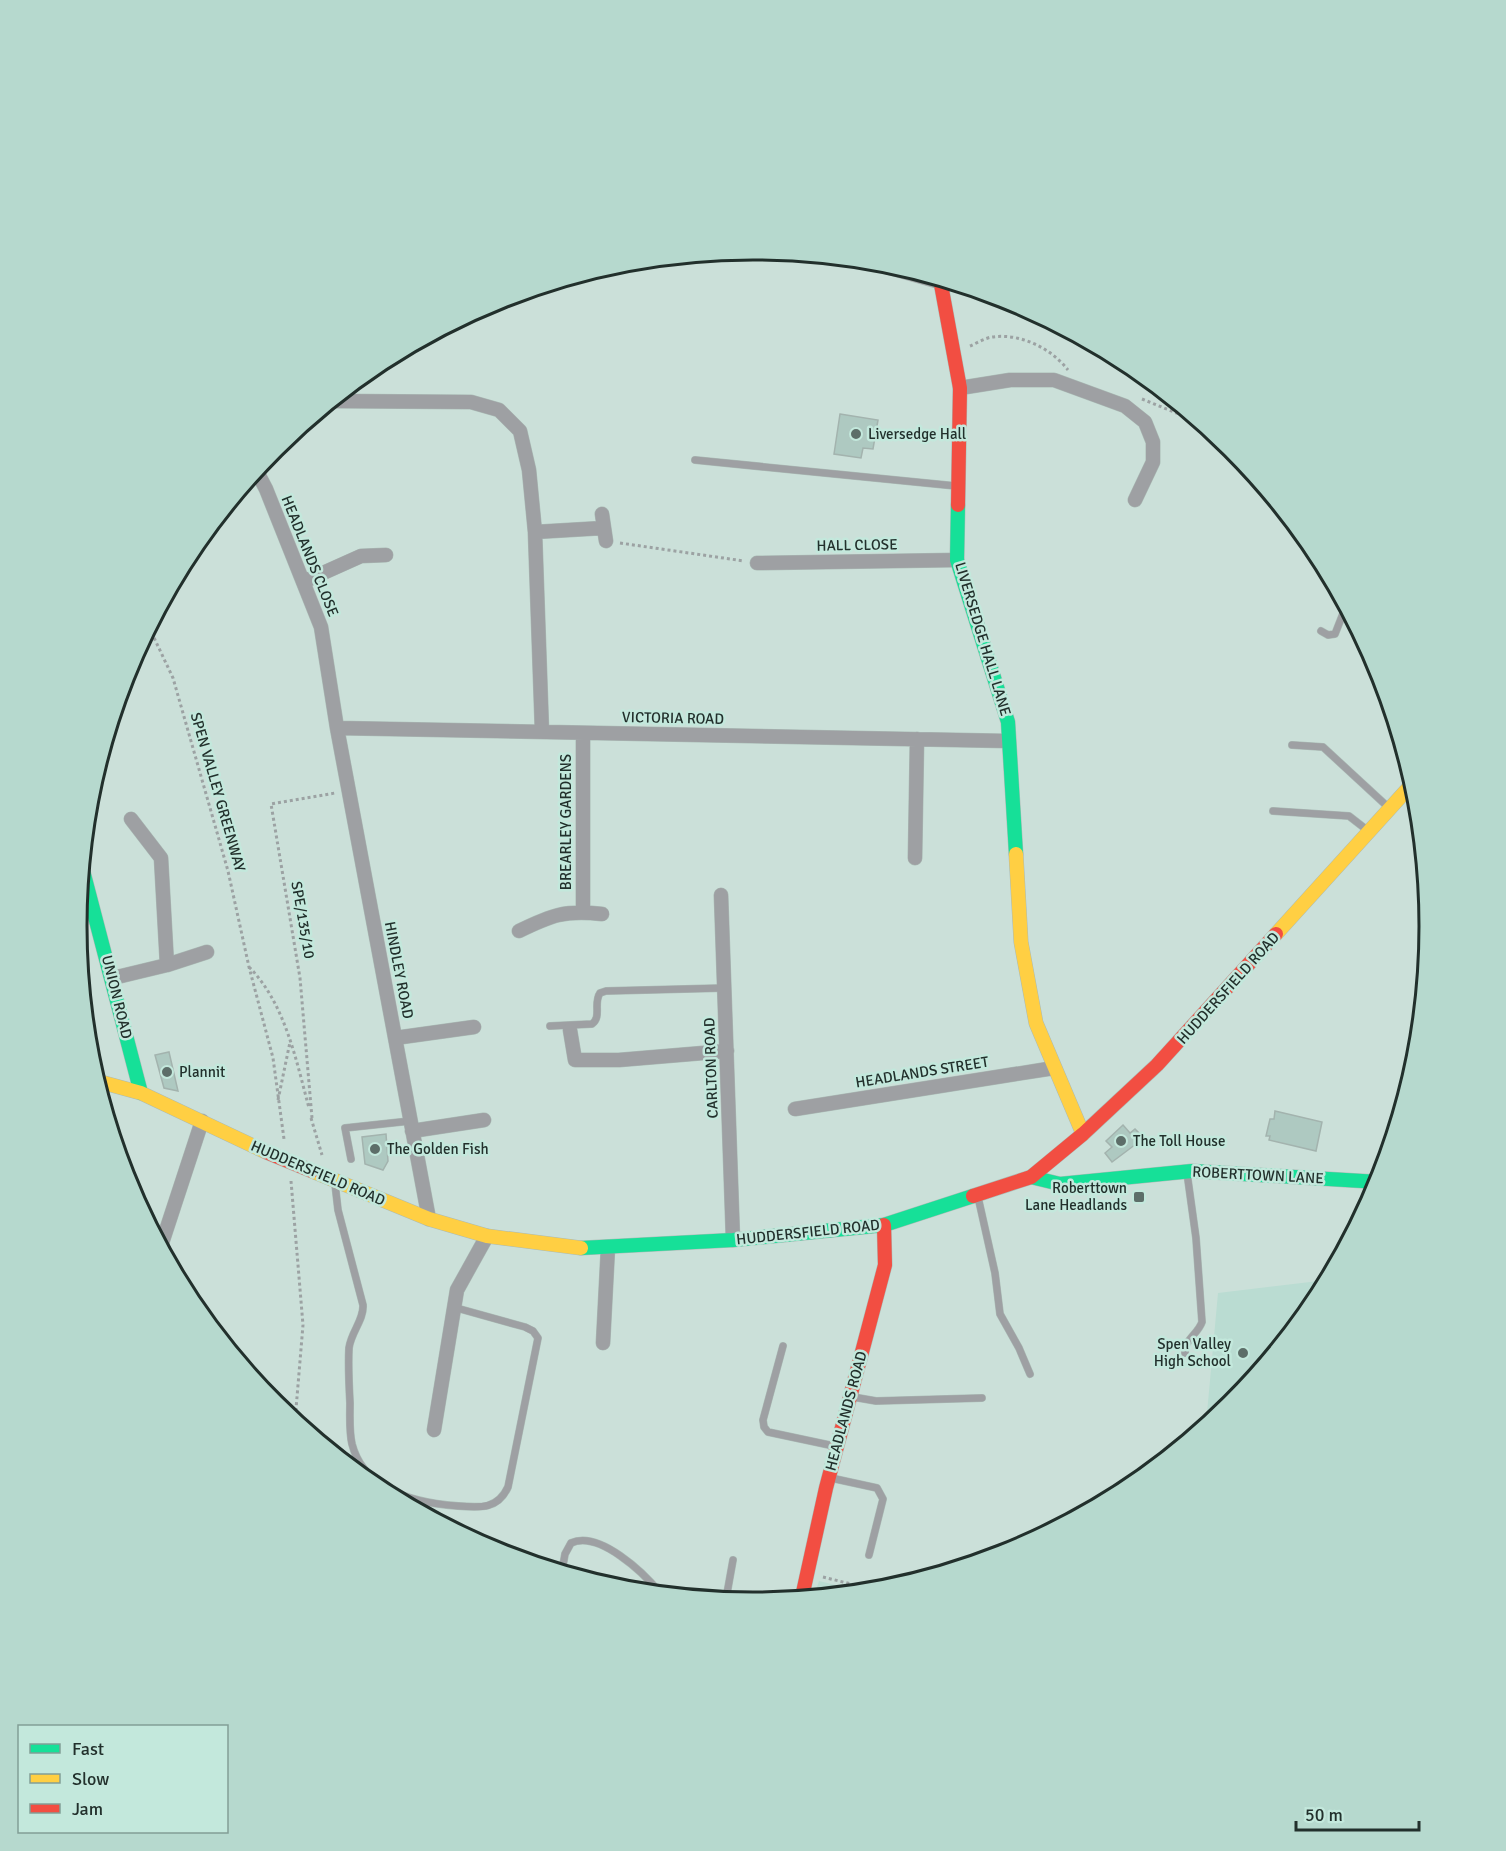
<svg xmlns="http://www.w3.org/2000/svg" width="1506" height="1851" font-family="Signika,sans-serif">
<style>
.built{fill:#badcd2}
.building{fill:#aec9c1;stroke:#a3b3ae;stroke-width:1.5}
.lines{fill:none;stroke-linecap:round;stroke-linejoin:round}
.lane-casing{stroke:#abbbb6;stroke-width:8}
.street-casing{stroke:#abbbb6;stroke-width:15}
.fast-casing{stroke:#abbbb6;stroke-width:15}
.slow-casing{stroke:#abbbb6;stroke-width:15}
.jam-casing{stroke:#abbbb6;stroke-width:15}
.path{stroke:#9ca2a3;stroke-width:3;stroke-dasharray:3 3;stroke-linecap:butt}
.lane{stroke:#9ea0a3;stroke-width:7}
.street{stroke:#9ea0a3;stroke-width:14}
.fast{stroke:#16e098;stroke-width:14}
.slow{stroke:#ffcf43;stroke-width:14}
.jam{stroke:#f24e42;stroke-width:14}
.jam-bridge-casing{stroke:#abbbb6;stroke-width:15;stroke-linecap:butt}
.jam-bridge{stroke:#f24e42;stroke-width:14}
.poi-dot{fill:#5d6e69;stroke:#c3e8dc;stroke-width:2}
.labels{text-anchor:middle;stroke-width:5;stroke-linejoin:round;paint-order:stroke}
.poi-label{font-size:15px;fill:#22302c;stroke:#c3e8dc;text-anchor:start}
.street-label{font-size:15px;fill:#22302c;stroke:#c3e8dc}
.rim{fill:none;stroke:#22302c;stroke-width:3}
</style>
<rect width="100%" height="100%" fill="#cbe0d9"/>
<path class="built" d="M1327,1280L1315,1302L1231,1404L1206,1424L1218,1293Z
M819,1581L860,1591L814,1596Z"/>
<path class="building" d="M840,414L878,420L873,449L863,448L861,458L834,454Z
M169,1052L178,1091L164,1088L155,1055Z
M1275,1111L1322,1122L1316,1151L1269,1140L1270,1136H1266L1270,1119H1274Z
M1123,1125L1130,1133L1135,1129L1144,1138L1112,1162L1105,1153L1112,1147L1106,1141Z
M386,1134L388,1161L383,1170L365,1164L362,1137Z"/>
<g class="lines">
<g class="lane-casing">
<path id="lane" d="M695,460L956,486
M1321,631L1328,635L1335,634L1346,606
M1292,745L1323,747L1388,807
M1273,811L1349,816L1367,830
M550,1026L592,1024C602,1017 593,1003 600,993L606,991L724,988
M351,1159L345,1128L410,1121
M335,1184L338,1210L363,1305C364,1320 351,1332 349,1348C348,1366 349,1385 350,1403C350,1416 349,1431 352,1444C364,1491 416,1503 458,1506C481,1508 498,1509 508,1487L538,1338L533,1331L525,1327L453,1307
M978,1197L995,1273L1000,1314L1019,1348L1030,1374
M783,1346L763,1420L764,1427L768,1432L834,1446
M1185,1353C1184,1340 1198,1334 1202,1322L1196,1238L1187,1173
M853,1397L876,1401L982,1398
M831,1478L877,1488L883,1499L869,1555
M562,1571L565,1554L571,1543C599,1530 644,1573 660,1593
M726,1599L733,1560"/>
</g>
<g class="street-casing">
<path id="street" d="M859,259L940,282
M960,388L1010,380H1054L1125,406L1145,422L1153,442V462L1135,500
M331,401L471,402L499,410L520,431L529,470L535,532L542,732
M256,470L266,489L321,627L337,728L429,1219
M602,514L606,541
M535,532L603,528
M757,563L957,560
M303,582L361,556L386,555
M337,728L1008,741
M915,858L917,739
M721,895L733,1240
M583,912V733
M519,931C552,915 564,910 602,914
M167,965L207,952
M113,978L167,965L161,858L131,819
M570,1030L575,1060H619L727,1051
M395,1038L474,1027
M795,1109L1054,1068
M412,1131L484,1120
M161,1246L202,1121
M603,1343L608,1247
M434,1430L457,1290L487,1236"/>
</g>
<g class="fast-casing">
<path id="fast" d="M958,505L957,560L1008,722L1016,854
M82,867L141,1093
M1031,1177L1060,1184L1192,1171L1379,1182
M581,1248L733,1240L884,1225L973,1196"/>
</g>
<g class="slow-casing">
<path id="slow" d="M1016,854L1021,942L1036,1023L1083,1134
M1276,934L1413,783
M97,1081L141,1093L266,1152
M312,1171L429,1219L487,1236L581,1248"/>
</g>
<g class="jam-casing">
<path id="jam" d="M940,279L960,388L958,505
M973,1196L1031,1177L1083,1134L1157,1065L1276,934
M802,1597L826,1488L885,1265L884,1225"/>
</g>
<path class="path" d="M970,346C977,343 985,338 992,337C1020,333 1051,348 1068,370
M1142,399L1201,423
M620,543L744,561
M149,627L173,678L228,871L249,967L273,1058L284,1139
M249,967C285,1003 296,1060 309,1108
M278,1100L290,1042
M311,1118L322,1155
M312,1118L300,978L271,804L335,793
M291,1181L303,1325L295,1421
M823,1577L875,1590"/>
<use href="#lane" class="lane"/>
<use href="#street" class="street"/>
<use href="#fast" class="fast"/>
<use href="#slow" class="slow"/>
<use href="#jam" class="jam"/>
<g class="jam-bridge-casing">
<path id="jam-bridge" d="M266,1152L312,1171"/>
</g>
<use href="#jam-bridge" class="jam-bridge"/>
</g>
<g class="poi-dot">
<circle cx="856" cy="434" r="6"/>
<circle cx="167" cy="1072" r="6"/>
<circle cx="1121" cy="1141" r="6"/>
<circle cx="375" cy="1149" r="6"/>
<rect x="1133" y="1191" width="12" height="12" rx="3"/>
<circle cx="1243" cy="1353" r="6"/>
</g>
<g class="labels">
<g class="poi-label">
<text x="868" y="439">Liversedge Hall</text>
<text x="179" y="1077">Plannit</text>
<text x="1133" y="1146">The Toll House</text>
<text x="387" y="1154">The Golden Fish</text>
<text x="1127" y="1193" text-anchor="end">Roberttown<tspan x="1127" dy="17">Lane Headlands</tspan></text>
<text x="1231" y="1349" text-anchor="end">Spen Valley<tspan x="1231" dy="17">High School</tspan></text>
</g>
<g class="street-label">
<text transform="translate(857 545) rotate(-1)" y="5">HALL CLOSE</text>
<text transform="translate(310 556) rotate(68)" y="5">HEADLANDS CLOSE</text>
<text transform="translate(983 639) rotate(73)" y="5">LIVERSEDGE HALL LANE</text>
<text transform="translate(673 718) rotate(1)" y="5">VICTORIA ROAD</text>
<text transform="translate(218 792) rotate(74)" y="5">SPEN VALLEY GREENWAY</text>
<text transform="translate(566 822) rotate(-90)" y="5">BREARLEY GARDENS</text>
<text transform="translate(303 920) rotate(80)" y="5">SPE/135/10</text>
<text transform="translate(399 970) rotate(79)" y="5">HINDLEY ROAD</text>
<text transform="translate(1228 988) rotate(-48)" y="5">HUDDERSFIELD ROAD</text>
<text transform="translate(117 997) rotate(76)" y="5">UNION ROAD</text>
<text transform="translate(711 1068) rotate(-92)" y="5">CARLTON ROAD</text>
<text transform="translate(922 1072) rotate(-9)" y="5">HEADLANDS STREET</text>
<text transform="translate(318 1173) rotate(23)" y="5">HUDDERSFIELD ROAD</text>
<text transform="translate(1258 1175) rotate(3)" y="5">ROBERTTOWN LANE</text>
<text transform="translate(808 1232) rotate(-6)" y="5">HUDDERSFIELD ROAD</text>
<text transform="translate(846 1411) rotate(-75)" y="5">HEADLANDS ROAD</text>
</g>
</g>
<path d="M0 0H1506V1851H0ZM87 926a666 666 0 1 1 1332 0a666 666 0 1 1-1332 0Z" fill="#b6d9ce" fill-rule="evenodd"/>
<path class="rim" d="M87 926a666 666 0 1 1 1332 0a666 666 0 1 1-1332 0Z"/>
<rect x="18" y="1725" width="210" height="108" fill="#c3e8dc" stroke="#839e96" stroke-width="1.5"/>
<rect x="30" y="1744" width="30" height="9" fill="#16e098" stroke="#839e96" stroke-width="1.5"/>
<text x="72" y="1755" font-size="18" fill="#22302c">Fast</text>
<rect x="30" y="1774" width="30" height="9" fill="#ffcf43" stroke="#839e96" stroke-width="1.5"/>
<text x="72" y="1785" font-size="18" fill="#22302c">Slow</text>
<rect x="30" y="1804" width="30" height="9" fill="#f24e42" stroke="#839e96" stroke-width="1.5"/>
<text x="72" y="1815" font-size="18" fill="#22302c">Jam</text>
<path d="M1296 1821v9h123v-9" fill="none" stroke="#22302c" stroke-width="3"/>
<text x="1305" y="1821" font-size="18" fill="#22302c" stroke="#c3e8dc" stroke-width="4.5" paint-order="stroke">50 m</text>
</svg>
